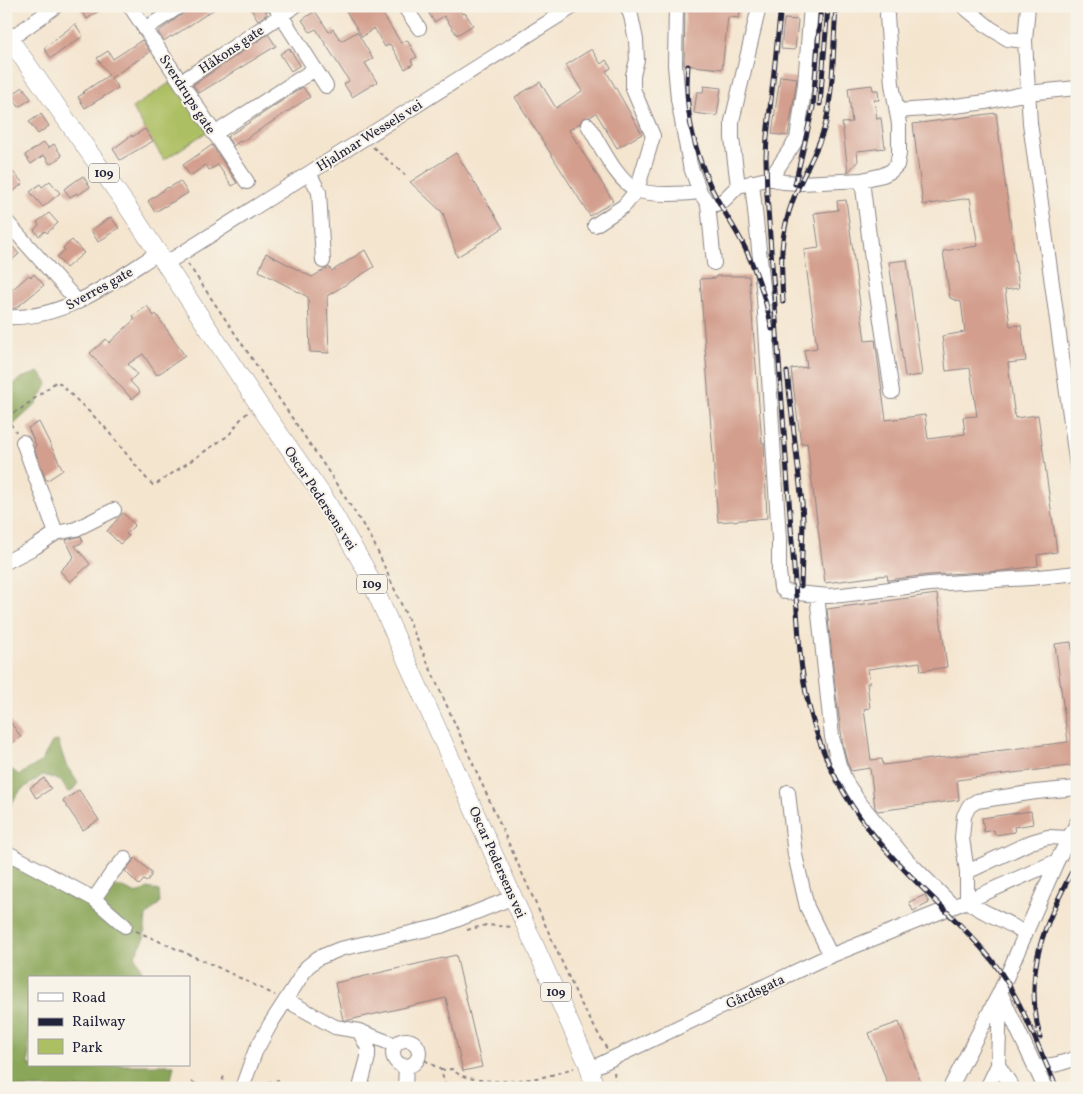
<svg xmlns="http://www.w3.org/2000/svg" width="1083" height="1094" font-family="Vollkorn,serif">
<style>
.green{fill:#adbf63;stroke:#68704f}
.forest{fill:#8aa659;stroke:#56644a}
.building{fill:#d39e8d}
.lines{fill:none;stroke-linecap:round;stroke-linejoin:round}
.minor-casing{stroke:#8b8485;stroke-width:16}
.major-casing{stroke:#8b8485;stroke-width:19}
.path{stroke:#8b8485;stroke-width:2;stroke-dasharray:4 4;stroke-linecap:butt}
.minor{stroke:#fff;stroke-width:14}
.major{stroke:#fff;stroke-width:18}
.rail-casing{stroke:#22223b;stroke-width:5}
.rail{stroke:#f7f3e8;stroke-width:3;stroke-dasharray:9;stroke-linecap:butt}
.labels{text-anchor:middle;stroke-width:4;stroke-linejoin:round;paint-order:stroke}
.shield{fill:#f7f3e8;stroke:#62616f;stroke-width:1}
.shield-label{font-size:12px;font-weight:bold;fill:#22223b}
.street-label{font-size:14px;fill:#22223b;stroke:#f7f3e8}
</style>
<rect width="100%" height="100%" fill="#f7f3e8"/>
<filter id="ink" filterUnits="userSpaceOnUse"><feTurbulence type="fractalNoise" baseFrequency=".02" numOctaves="2"/><feDisplacementMap in="SourceGraphic" scale="10" xChannelSelector="R" yChannelSelector="G"/><feConvolveMatrix kernelMatrix="1 2 1 2 8 2 1 2 1" color-interpolation-filters="sRGB"/></filter>
<filter id="wash" filterUnits="userSpaceOnUse"><feTurbulence type="fractalNoise" baseFrequency=".0096" numOctaves="4" result="noise"/><feDisplacementMap in="SourceGraphic" scale="20" xChannelSelector="R" yChannelSelector="G"/><feGaussianBlur stdDeviation="1.12" result="paint"/><feColorMatrix in="noise" values="0 0 0 0 0 0 0 0 0 0 0 0 0 0 0 0 0 1.4 0 .05"/><feComposite in="paint" operator="in"/></filter>
<g filter="url(#wash)">
<rect width="100%" height="100%" fill="#f4e5cf"/>
<path class="green" d="M174,80L211,129L164,160L132,108Z"/>
<path class="forest" d="M39,372L48,383L37,403L6,432V390L21,378Z
M58,741L66,765L78,783L71,792L67,791L61,781L43,775L21,790L6,811V765L19,775L41,762L52,742Z
M6,859L88,901L110,886L121,887L137,894L148,888L159,891L160,903L146,916L144,939L135,955L145,978H29V1065H174L169,1088H6Z"/>
<g id="blocks">
<path class="building" d="M78,6H106L87,19Z
M193,6H219L172,37L171,36L164,41L158,32Z
M249,6H266L268,11H265L267,14L258,20Z
M343,6H355L361,12L370,6H378L401,43L407,40L417,57L411,60L413,64L405,69L390,44L385,47L374,28L362,37Z
M425,6H458L462,14L465,13L473,25L457,35L444,16L434,22Z
M685,6H741L739,18L728,17L722,69L684,65Z
M315,11L329,32L333,29L341,41L357,32L373,59L365,63L377,82L352,97L344,84L349,81L316,29L310,32L302,20Z
M784,19L798,20L795,50L781,49Z
M75,24L83,36L51,58L44,48Z
M268,34L276,46L199,93L193,85Z
M142,40L150,52L111,78L118,88L85,108L78,97L84,93L83,92L109,75L97,58L108,51L113,59Z
M289,48L300,65L291,71L280,54Z
M590,50H592L601,64L606,60L611,68L606,71L642,134L617,148L596,113L590,117L583,118L580,123L569,130L613,201L590,216L515,97L540,82L556,108L582,91L566,65Z
M780,76L797,78L788,136L772,134Z
M872,85L873,90H878L879,100H874L877,119L881,118L885,148L857,151L858,161L848,172L842,123L852,122L848,88Z
M704,86L721,88L717,116L694,113L697,92H703Z
M23,87L31,99L19,107L11,95Z
M303,87L310,97L241,142L240,141L233,146L227,137Z
M996,113L1019,288L1005,290L1010,326L1021,325L1026,361L1008,363L1015,418L1038,415L1057,552L1037,555L1038,566L1001,571L929,575L888,580L887,575L825,583L807,443L801,444L791,369L807,367L804,350L817,348L804,250L819,248L814,213L838,210L837,201L846,200L865,341L875,340L886,420L925,415L928,439L965,434L963,417L977,416L970,368L946,371L942,336L965,332L961,302L950,298L943,251L978,246L970,198L923,205L913,124Z
M41,114L49,126L38,134L29,122Z
M145,129L153,141L120,160L113,149L132,135V137Z
M44,142L48,148L54,144L62,156L50,164L44,155L31,164L25,155Z
M212,145L237,183L232,186L218,165L209,170L206,165L190,176L183,165Z
M456,153L503,228L457,257L443,213L410,182Z
M13,172L23,183L13,192L6,186V178Z
M83,176L90,187L78,195L77,193L70,197L64,189Z
M50,181L60,193L43,207L30,192L40,184L42,187Z
M180,181L188,193L155,212L148,201L168,187L169,188Z
M49,213L58,223L47,233L45,231L39,236L34,230L39,225L37,222Z
M111,217L119,228L98,242L91,230Z
M6,239L19,254L6,265Z
M72,240L84,253L66,268L57,257L65,250L63,248Z
M365,250L374,267L327,296L329,353L310,352L308,297L259,271L266,253L312,277L329,267L332,271Z
M907,260L922,375L905,377L889,262Z
M34,274L44,285L26,300L16,308H12L6,301V281L13,289L29,275L31,277Z
M716,276H749L762,443H764L767,518L718,522L700,279L716,278Z
M147,306L154,316L156,314L185,356L157,375L143,354L128,364L137,374L130,381L140,392L132,399L90,353L106,339L109,343L135,319L133,316Z
M39,422L63,470L48,480H46L34,448L36,445L28,428Z
M123,513L135,525L126,534L129,536L120,544L107,531Z
M81,536L83,542L75,546L90,564L70,582L60,571L74,557L66,540Z
M937,594L947,667L921,671L920,662L868,669L870,683H867L870,708L864,709L871,760L882,759L883,765L1068,742L1055,644L1071,642L1077,688V765L957,780L959,800L878,811L875,808L870,768L851,771L847,762L843,746L836,695L827,609Z
M6,716L21,737L6,748Z
M44,778L51,789L36,798L30,788Z
M79,790L99,820L83,830L63,801Z
M1031,811L1033,824L1014,827L1015,832L995,835L994,830L984,832L982,818Z
M135,858L151,872V876L146,882L144,880L139,885L125,871Z
M925,895L929,903L913,911L909,902Z
M456,955L482,1067L463,1071L446,998L349,1020H343L335,983Z
M899,1022L923,1088H889L869,1033Z"/>
</g>
</g>
<g filter="url(#ink)">
<use href="#blocks" fill-opacity="0" stroke="#8b8485" stroke-width="1"/>
<g class="lines">
<g class="minor-casing">
<path id="minor" d="M130,6L247,182
M275,6L326,86
M404,6L419,28
M676,6L675,65L678,99L690,165L700,192L708,204L714,263
M963,6L990,28L1008,39L1025,41
M1028,6L1025,41L1030,123L1077,466
M145,29L180,6
M6,42L56,6
M181,82L295,6
M897,111L940,108L986,102L1027,93L1077,88
M588,125C600,144 617,182 637,190C651,196 685,194 700,192
M214,134L315,69
M309,173L319,192L323,261
M771,178L797,139L805,84L811,6
M862,180L873,268L892,392
M752,182L764,297L779,539V572L781,588L786,592L829,596L842,595L930,584L1030,578L1077,573
M738,186L732,138V121L758,11
M708,204H716L724,200L738,186L771,178L783,182L801,183L862,180L883,175L891,171L897,165L899,154V124L892,84L887,16L888,6
M6,221L78,302
M595,225L624,206L637,190L653,136L633,89V75L637,60L636,40L631,16L627,6
M165,264L574,6
M6,317C64,320 112,282 158,253
M23,442L56,533
M6,562L35,547L56,533L76,529L114,510
M817,595L832,737L839,765L847,784L859,802L907,860L953,906
M788,792L795,855L807,907L831,956
M6,852L94,899L125,926
M967,872L1031,842L1048,837L1069,838
M94,899L112,873L125,858
M1024,934C1007,919 984,915 967,901V872L962,838L964,816L969,806L977,801L1036,792L1077,788
M1000,992L1045,1088
M286,1000L335,1027L359,1031L368,1048V1057L360,1088
M359,1031L395,1045
M393 1053a13 13 0 1 1 26 0a13 13 0 1 1-26 0Z
M998,1065L1013,1088
M1035,1068L1058,1064L1077,1058
M590,1069L820,960L967,901L1057,861L1077,823
M242,1088L255,1052L271,1023L307,967L318,958L340,949L441,926L514,897
M405,1088L406,1066
M950,1088L1000,992L1057,861
M987,1088L998,1065L1000,995"/>
</g>
<g class="major-casing">
<path id="major" d="M6,34L127,206L259,405L325,499L365,568L588,1064L595,1088"/>
</g>
<path class="path" d="M373,147L405,175
M188,264L328,471L372,539L579,1000L607,1049
M6,416L21,409L57,381L103,425L146,478L153,485L158,483L229,435L240,420L248,412
M6,417L16,432
M467,930L486,925L512,927
M136,931L215,966L275,995
M418,1056L441,1070L446,1088
M441,1070L452,1069C468,1087 529,1081 551,1075C559,1073 566,1070 574,1068
M614,1072L616,1088
M192,1082L206,1088
M260,1084L279,1080
M220,1088L224,1076"/>
<use href="#minor" class="minor"/>
<use href="#major" class="major"/>
<g class="rail-casing">
<path id="rail" d="M781,6L767,137L766,157L767,195L800,652C807,729 835,793 886,850C920,889 962,922 994,963C1022,1000 1037,1046 1057,1088
M688,66C684,107 693,147 710,185C719,205 732,223 742,242C756,269 766,299 772,329
M820,104L828,7
M795,184L813,107L821,6
M783,302C781,263 779,237 793,200C803,173 819,150 826,122C834,85 833,45 836,8
M787,372L802,503L803,521L801,586
M1040,1037C1022,967 1046,922 1077,862"/>
</g>
<use href="#rail" class="rail"/>
</g>
</g>
<g class="labels">
<g class="shield">
<rect x="89" y="163.5" width="30" height="19" rx="4"/>
<rect x="357" y="574.5" width="30" height="19" rx="4"/>
<rect x="541" y="982.5" width="30" height="19" rx="4"/>
</g>
<g class="shield-label">
<text x="104" y="177">109</text>
<text x="372" y="588">109</text>
<text x="556" y="996">109</text>
</g>
<g class="street-label">
<text transform="translate(231 49) rotate(-34)" y="5">Håkons gate</text>
<text transform="translate(188 94) rotate(57)" y="5">Sverdrups gate</text>
<text transform="translate(369 135) rotate(-32)" y="5">Hjalmar Wessels vei</text>
<text transform="translate(99 288) rotate(-29)" y="5">Sverres gate</text>
<text transform="translate(321 498) rotate(57)" y="5">Oscar Pedersens vei</text>
<text transform="translate(498 862) rotate(66)" y="5">Oscar Pedersens vei</text>
<text transform="translate(755 991) rotate(-25)" y="5">Gårdsgata</text>
</g>
</g>
<rect width="1083" height="1094" fill="none" stroke="#f7f3e8" stroke-width="25"/>
<rect x="28" y="976" width="162" height="90" fill="#f7f3e8" stroke="#a29fa3"/>
<rect x="38" y="993" width="25" height="8" fill="#ffffff" stroke="#a29fa3"/>
<text x="72" y="1002" font-size="15" fill="#22223b">Road</text>
<rect x="38" y="1018" width="25" height="8" fill="#22223b" stroke="#a29fa3"/>
<text x="72" y="1026" font-size="15" fill="#22223b">Railway</text>
<rect x="38" y="1039" width="25" height="15" fill="#adbf63" stroke="#a29fa3"/>
<text x="72" y="1052" font-size="15" fill="#22223b">Park</text>
</svg>
